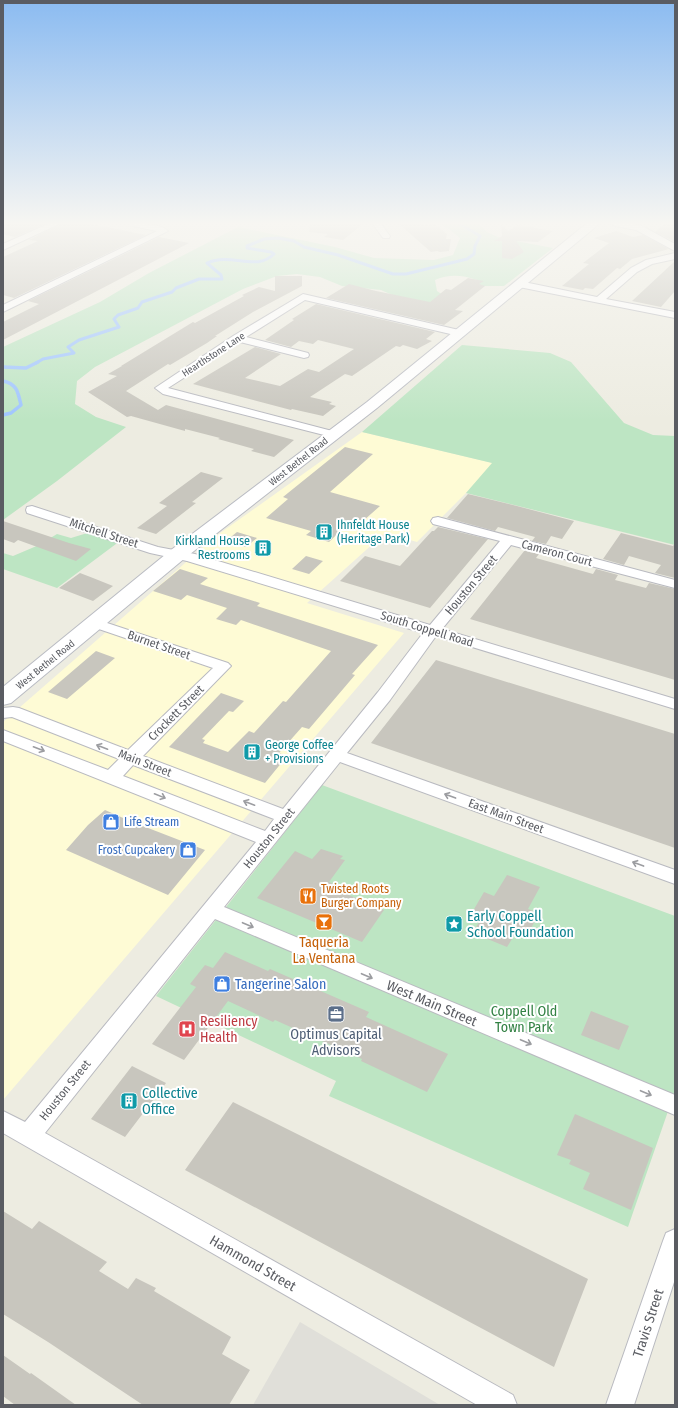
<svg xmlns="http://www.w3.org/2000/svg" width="678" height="1408" font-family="'Fira Sans Condensed',sans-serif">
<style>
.commercial{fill:#fefbd5}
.industrial{fill:#e0dfd9}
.green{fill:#bde5c3}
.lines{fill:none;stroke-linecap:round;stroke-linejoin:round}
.stream-far1{stroke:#9fc5ff;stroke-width:3}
.stream{stroke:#9fc5ff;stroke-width:3.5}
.building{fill:#c8c6be}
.minor-casing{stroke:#b9bac0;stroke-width:2}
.secondary-casing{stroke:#babcc3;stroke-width:2}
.minor{fill:#fff;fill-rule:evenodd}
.secondary{fill:#fff;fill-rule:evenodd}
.oneway{stroke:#9c9da1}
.labels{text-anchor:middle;stroke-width:4;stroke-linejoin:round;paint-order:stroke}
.far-street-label{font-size:10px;fill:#5a5c62;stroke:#fff}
.culture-label{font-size:12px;fill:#0d838f;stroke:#fff;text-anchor:start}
.street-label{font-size:12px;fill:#5a5c62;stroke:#fff}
.shop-label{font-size:12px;fill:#366cbe;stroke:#fff;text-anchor:start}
.food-label{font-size:12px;fill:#c56008;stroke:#fff;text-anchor:start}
.near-culture-label{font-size:14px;fill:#0d838f;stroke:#fff;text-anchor:start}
.near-food-label{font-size:14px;fill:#c56008;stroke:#fff}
.near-shop-label{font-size:14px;fill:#366cbe;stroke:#fff;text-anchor:start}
.near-street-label{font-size:14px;fill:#5a5c62;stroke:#fff}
.near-park-label{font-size:14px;fill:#328143;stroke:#fff}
.near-health-label{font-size:14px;fill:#be3a42;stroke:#fff;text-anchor:start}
.near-service-label{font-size:14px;fill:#4e5e75;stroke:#fff}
</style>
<rect width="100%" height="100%" fill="#edece1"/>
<path class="commercial" d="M362,432L493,463L466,493L417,542L385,533L307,603L404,633L3,1100V722L216,536Z"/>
<path class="industrial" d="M300,1322L440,1405H253Z"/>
<path class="green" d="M439,224H479L487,232L500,238L553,248L504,286H476L477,280C462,275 449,274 435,280L437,291L443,295L430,306L399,298L381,290L342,286L320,277L297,274L277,276L243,289L95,367L77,381L75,404L96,417L126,427L57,481L3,520V347L100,302L149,273L238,227L335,247L374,258L434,260L453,255L460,238L449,229Z
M462,345L550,353L571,362L624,423L653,435L675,436V545L466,493L492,463L362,432Z
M97,530L124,538L57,588L3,569V553L13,556L39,545L57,534L71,538Z
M322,785L675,916V1091L628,1227L329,1096L336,1081L156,996Z"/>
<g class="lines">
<path class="stream-far1" d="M36,363L43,359L74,353L68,347L79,340L119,327L114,319L118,315L138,308L142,302L172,292L176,288L199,279H222L221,275L207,263C232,252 256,272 274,254L271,252L247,248V246L264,239L278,238L294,241L304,247L338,255L393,274H406L467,259L474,254L475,246L480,236L460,224"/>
<path class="stream" d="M3,367L26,368L38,362
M3,381C17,384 18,392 21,405L11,413L3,415"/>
</g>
<path class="building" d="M3,224H45L15,237L3,234Z
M60,224H92L146,235L14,298L3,295V257L38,241L29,240Z
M310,224H363L343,240L324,237L328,234L309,232Z
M399,224H422L423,225L435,224L447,234L446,239H451L449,251L440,252L437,251L431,252Z
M501,224L508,231L518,225L553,231L538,242L516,241L524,252L512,259L502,258V241H494L502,236Z
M664,224H675V242L655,232Z
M616,231L633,237L643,235L669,249L632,259L620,269L617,268L593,289L585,288L583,290L562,286L589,264L583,263L609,243L594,238Z
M159,237L189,243L3,340V322L39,304L28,301Z
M675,261V291L661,307L632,301Z
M275,276H302V286L253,312L215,336H217L207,343L170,365L168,364L126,391L158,410L166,405L294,440L274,457L251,451L254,449L218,439L220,438L185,429V431L131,416L127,417L88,392L117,376L108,374L122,366H121L193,322L195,323L244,296L242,295L259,287L275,291Z
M468,278L484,281L479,284L485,286L455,310L463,311L444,325L326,298L349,284L376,291L430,302L446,289L451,290Z
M316,304L435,332L426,339L432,341L417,349L403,345L400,347L396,346L352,376L345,374L310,397L332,402L329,404L336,406L323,416L292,409L291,410L193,384L255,347L281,354L245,378L280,386L308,369L319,372L354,349L318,340L313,344L299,341L291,347L265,340L294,320L292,319Z
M345,447L373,454L330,492L380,506L363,521L354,518L329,542L306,535L311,531L266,518L288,499L283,497Z
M201,472L223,478L192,502L196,503L156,534L137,528L167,506L159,503Z
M468,494L517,506L574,521L562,539L551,536L546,544L532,541L535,537L498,527L495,531L447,518Z
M3,521L69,543L91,549L76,561L18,540L14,543L3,539Z
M438,527L488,539L430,608L340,581L365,556L400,566L432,531H434Z
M237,532L257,538L246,547L226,541Z
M621,533L673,546L675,543V578L655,573L661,565L629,556L624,565L603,559Z
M525,550L539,554L536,558L593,574L596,569L618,575L615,580L646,588L649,583L675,589V680L470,619Z
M306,556L323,561L309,574L292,569Z
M180,569L208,578L200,584L260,603L257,606L378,645L352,674L355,675L309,729L302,727L279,753L287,756L265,783L169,747L221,693L244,701L233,712L229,711L202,739L205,740L203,743L228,752L249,731L254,733L283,701L286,702L331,651L241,620L236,625L216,619L227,608L187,595L181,600L153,591Z
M80,573L93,578L113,586L93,601L59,588Z
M96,651L115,658L67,699L48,692Z
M436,660L675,734V848L371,743Z
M105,810L130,821L205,850L168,895L66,850L88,825Z
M321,849L343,856L340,859L345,860L329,882L346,890L344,893L384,910L362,942L257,898L295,851L312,859Z
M507,875L540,887L528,909L539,913L526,938L515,934L507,947L473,933L480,920L470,916L484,892L494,896Z
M225,952L268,971L270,969L369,1012L366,1017L448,1054L427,1092L361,1061L362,1059L275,1020L273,1022L228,1001L184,1060L152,1044L196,987L190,984L205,965L213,968Z
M591,1011L629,1026L619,1050L581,1035Z
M132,1066L166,1083L125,1137L91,1119Z
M233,1102L588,1279L554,1367L185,1170Z
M575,1114L653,1148L631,1210L583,1189L590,1173L569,1164L571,1160L557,1155Z
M3,1211L32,1229L39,1221L107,1262L99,1271L128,1289L136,1278L156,1288L154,1291L231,1337L222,1354L250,1370L229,1405H143L48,1342L3,1314Z
M3,1355L30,1374L31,1373L76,1405H15L3,1396Z"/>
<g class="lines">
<g class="minor-casing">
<path id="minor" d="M48,224H59L3,250V244Z
M132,224C143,224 160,223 168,231L3,312V305L157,231L133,226Z
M373,224H381L390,236L389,238H383Z
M611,224H633L642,226L675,244V251L636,230L615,226Z
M675,253V259L652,264L637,272L606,299L675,312V318L519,287L514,284L519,281L597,297L631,268L646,260Z
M303,294L459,330L464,333L459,336L305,300L246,337L308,353L309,355L308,357L304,358L240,342L168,388L336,432L338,434L336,436L332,437L163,394L155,388L233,336Z
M32,506L158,547L195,554L430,625L500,541L433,524L431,521L433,518L438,517L675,580V588L511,545L442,629L675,699V709L436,636L390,700L347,753L675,870V884L340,762L224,907L675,1095V1115L215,919L45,1133L513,1395L517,1405H477L3,1133V1111L25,1122L256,842L3,741V730L108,770L119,759L12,717L3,718V708L13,707L19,708L128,750L213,668L90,626L88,623L90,620L95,619L228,663L231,666L228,669L143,756L283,809L378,692L423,633L187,561L150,553L27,513L26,510L27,507ZM133,765L274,819L265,831L123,776Z
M675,1229V1279L634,1405H606L663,1241L666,1233Z"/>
</g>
<g class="secondary-casing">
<path id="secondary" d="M586,224H599L377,408L185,558L11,703L3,705V687L171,550L367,402Z"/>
</g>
<use href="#minor" class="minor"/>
<use href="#secondary" class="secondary"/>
</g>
<defs><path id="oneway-shaft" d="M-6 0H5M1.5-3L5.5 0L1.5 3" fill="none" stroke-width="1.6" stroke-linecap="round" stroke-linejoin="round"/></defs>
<g class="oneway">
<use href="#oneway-shaft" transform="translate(102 747) rotate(-159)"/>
<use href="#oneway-shaft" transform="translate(39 749) rotate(21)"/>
<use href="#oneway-shaft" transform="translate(160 796) rotate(22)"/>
<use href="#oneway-shaft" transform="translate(450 796) rotate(-160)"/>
<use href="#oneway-shaft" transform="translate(249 803) rotate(-159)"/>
<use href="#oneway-shaft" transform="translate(638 864) rotate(-160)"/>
<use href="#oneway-shaft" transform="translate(248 925) rotate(23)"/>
<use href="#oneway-shaft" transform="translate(367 976) rotate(23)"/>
<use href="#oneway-shaft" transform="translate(526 1042) rotate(23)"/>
<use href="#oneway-shaft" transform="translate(646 1093) rotate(23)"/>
</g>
<linearGradient id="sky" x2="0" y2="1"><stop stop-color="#8bbbf1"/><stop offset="0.53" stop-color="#f7f6f2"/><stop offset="1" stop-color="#f7f6f2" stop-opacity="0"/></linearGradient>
<rect width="678" height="421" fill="url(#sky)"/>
<defs>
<g id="building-square" transform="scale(0.9)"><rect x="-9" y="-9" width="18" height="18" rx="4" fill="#0f9aa8" stroke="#fff"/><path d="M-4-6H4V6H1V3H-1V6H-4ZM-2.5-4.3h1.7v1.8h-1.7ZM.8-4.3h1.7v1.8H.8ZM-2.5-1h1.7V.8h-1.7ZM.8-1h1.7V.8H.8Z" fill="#fff"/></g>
<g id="shop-square" transform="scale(0.9)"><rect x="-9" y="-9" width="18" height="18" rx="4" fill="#3f7fe0" stroke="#fff"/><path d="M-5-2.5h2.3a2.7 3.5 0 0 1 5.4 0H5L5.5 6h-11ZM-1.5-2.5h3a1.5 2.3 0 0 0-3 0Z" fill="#fff"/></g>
<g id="restaurant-square" transform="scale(0.9)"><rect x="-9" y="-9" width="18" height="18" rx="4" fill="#e8710a" stroke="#fff"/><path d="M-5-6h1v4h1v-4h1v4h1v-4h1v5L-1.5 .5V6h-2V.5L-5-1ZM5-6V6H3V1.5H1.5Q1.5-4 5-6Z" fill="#fff"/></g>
<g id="bar-square" transform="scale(0.9)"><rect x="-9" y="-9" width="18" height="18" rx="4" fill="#e8710a" stroke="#fff"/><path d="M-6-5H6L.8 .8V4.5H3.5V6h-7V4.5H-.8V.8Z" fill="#fff"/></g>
<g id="sight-square" transform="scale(0.9)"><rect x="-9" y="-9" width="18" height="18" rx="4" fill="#0f9aa8" stroke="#fff"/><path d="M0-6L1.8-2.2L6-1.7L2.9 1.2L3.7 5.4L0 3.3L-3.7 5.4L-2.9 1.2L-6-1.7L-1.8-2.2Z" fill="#fff"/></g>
<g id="office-square" transform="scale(0.9)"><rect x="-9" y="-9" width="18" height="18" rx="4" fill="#5c6f8a" stroke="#fff"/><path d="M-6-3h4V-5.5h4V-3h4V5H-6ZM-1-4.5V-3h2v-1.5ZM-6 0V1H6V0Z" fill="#fff"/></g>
<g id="hospital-square" transform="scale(0.9)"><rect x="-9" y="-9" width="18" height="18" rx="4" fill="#e0444e" stroke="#fff"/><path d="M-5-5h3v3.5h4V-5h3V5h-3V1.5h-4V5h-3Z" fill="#fff"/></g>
</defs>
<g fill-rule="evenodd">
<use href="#building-square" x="324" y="532"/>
<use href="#building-square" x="263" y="548"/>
<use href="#building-square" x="252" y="752"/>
<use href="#shop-square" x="111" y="822"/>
<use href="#shop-square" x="188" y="850"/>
<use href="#restaurant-square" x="308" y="896"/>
<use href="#bar-square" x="324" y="922"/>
<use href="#sight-square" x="454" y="924"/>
<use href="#shop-square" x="222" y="984"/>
<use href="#office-square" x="336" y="1014"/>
<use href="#hospital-square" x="187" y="1029"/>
<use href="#building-square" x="129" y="1101"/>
</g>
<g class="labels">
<g class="far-street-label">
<text transform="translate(213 354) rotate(-33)" y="4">Hearthstone Lane</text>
<text transform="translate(298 461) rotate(-38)" y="4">West Bethel Road</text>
<text transform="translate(45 664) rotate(-39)" y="4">West Bethel Road</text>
</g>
<g class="culture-label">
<text x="337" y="529">Ihnfeldt House<tspan x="337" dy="14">(Heritage Park)</tspan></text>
<text x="250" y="545" text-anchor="end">Kirkland House<tspan x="250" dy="14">Restrooms</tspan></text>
<text x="265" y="749">George Coffee<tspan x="265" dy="14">+ Provisions</tspan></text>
</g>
<g class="street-label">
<text transform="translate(104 533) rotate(18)" y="4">Mitchell Street</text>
<text transform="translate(557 553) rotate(15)" y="4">Cameron Court</text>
<text transform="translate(471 585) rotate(-50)" y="4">Houston Street</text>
<text transform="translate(427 629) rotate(17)" y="4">South Coppell Road</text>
<text transform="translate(159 645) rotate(19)" y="4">Burnet Street</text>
<text transform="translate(176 713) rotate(-45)" y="4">Crockett Street</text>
<text transform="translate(145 763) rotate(21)" y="4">Main Street</text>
<text transform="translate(506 816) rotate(20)" y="4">East Main Street</text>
<text transform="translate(269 838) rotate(-51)" y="4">Houston Street</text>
<text transform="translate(65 1090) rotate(-51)" y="4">Houston Street</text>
</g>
<g class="shop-label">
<text x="124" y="826">Life Stream</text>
<text x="175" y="854" text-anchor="end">Frost Cupcakery</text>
</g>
<g class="food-label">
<text x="321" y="893">Twisted Roots<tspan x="321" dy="14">Burger Company</tspan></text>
</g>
<g class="near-culture-label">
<text x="467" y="921">Early Coppell<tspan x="467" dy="16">School Foundation</tspan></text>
<text x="142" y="1098">Collective<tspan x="142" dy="16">Office</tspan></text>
</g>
<g class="near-food-label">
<text x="324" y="947">Taqueria<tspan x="324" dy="16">La Ventana</tspan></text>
</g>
<g class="near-shop-label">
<text x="235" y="989">Tangerine Salon</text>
</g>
<g class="near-street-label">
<text transform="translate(432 1003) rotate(23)" y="5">West Main Street</text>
<text transform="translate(253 1263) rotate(30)" y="5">Hammond Street</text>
<text transform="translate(648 1323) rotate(-72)" y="5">Travis Street</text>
</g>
<g class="near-park-label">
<text x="524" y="1016">Coppell Old<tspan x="524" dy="16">Town Park</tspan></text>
</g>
<g class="near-health-label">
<text x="200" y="1026">Resiliency<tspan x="200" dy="16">Health</tspan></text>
</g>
<g class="near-service-label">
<text x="336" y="1039">Optimus Capital<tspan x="336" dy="16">Advisors</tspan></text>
</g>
</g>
<rect width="678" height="1408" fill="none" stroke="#5a5c62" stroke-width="8"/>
</svg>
